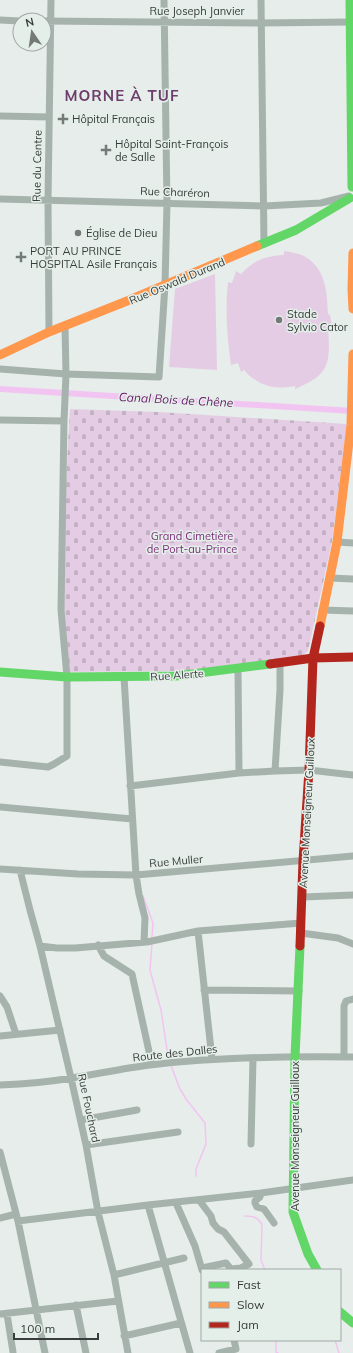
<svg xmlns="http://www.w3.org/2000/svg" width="353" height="1353" font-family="Mulish,sans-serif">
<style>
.green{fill:#e4cde4}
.cemetery{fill:url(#cemetery-stones)}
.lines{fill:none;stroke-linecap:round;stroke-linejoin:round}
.stream{stroke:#f2c4f1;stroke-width:1.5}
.canal{stroke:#f2c4f1;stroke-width:6}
.street{stroke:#a6b3ad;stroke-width:7}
.fast{stroke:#63d668;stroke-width:9}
.slow{stroke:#ff974d;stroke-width:9}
.jam{stroke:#b3261e;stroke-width:9}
.poi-dot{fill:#757a78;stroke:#e5efea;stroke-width:1.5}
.labels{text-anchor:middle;stroke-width:3;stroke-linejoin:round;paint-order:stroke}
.street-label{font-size:11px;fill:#383c3a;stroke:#e5efea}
.poi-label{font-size:11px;fill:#383c3a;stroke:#e5efea;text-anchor:start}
.park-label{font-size:11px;fill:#7b2e7b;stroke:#e5efea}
.water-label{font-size:12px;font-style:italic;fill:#671a67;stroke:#e5efea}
.district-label{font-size:15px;font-weight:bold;letter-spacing:1px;fill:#6f3c6e;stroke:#e5efea}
</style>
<defs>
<pattern id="cemetery-stones" width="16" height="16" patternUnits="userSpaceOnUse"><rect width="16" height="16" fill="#e4cde4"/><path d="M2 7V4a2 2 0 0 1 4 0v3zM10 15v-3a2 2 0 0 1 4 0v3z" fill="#c4b1c4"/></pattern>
</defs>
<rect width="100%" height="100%" fill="#e7edea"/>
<path class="green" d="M284,251C290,252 297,253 302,255C326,267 327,291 328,314L330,315L332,325H328C330,362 332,374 295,389V386C281,389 266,388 254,379C250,377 247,373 244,370L241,372L238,363L231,365C227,337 225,310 228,282L232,283L236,271L241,274C254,260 265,256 284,255Z
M215,274L217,370L169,367L175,289Z"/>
<path class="cemetery" d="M70,409L159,412L347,424L336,511L332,542L308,651L302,656L189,671L69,672L64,619L62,551Z"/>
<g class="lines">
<path class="stream" d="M143,896L153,923L152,937
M152,943L150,970L161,1010L167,1050L170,1061
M171,1065L179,1087L186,1099L205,1123L206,1144L196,1169V1176
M245,1216C253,1216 258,1217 262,1225L261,1260L265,1270
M276,1340V1352L278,1353
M335,1340L339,1353"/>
<path class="canal" d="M0,389L353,411"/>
<path class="street" d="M261,0L264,244
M0,20L20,21
M44,21L260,23L350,22
M0,116L49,117
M0,199L264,206L321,203L349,196
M49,332L48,200L51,0
M0,369L66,374L159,377L165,285L167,203L164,0
M0,420L64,421
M337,542L353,543
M330,578L353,579
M322,610L353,611
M238,669L239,773
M124,677L136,875L139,894L145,918L144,942
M0,762L48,767L54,764L67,756V677L61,610L64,421L66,374L65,326
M275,771L280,690V663
M130,786L239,773L275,771L309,770L353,775
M0,807L132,819
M0,869L78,874L136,875L353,856
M20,870L30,910L40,946L71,1078L86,1145L98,1212L114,1275L128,1353
M303,897L353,895
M198,931L212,1059
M301,933L338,938L353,944
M98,945L104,956L132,974L152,1065
M40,946L57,948H75L147,942L198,931L301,923
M204,990L299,991
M0,996L7,1007L16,1034
M0,1036L60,1030
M344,1057V1006L346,1001L353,999
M0,1085C24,1084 48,1082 72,1078C98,1074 124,1068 150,1065C217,1057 285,1056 353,1057
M81,1120L137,1110
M251,1144L253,1058
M86,1145L178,1132
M0,1152L18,1221L45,1353
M261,1193L260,1197L255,1201V1203L257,1207L264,1209L274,1223
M199,1200L211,1216L213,1223L218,1229L224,1232L249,1264L241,1268L231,1269L226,1263L202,1268
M176,1203L195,1246L202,1270
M148,1205L190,1353
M0,1218L16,1214
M18,1221L148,1205L261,1193L353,1180
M114,1275L184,1258
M76,1305L86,1353
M0,1314L118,1301
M7,1314L13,1352
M124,1336L181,1323
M219,1353L236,1349L234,1340"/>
<path class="fast" d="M350,0L352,187
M257,246L296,230L350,198
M0,672L67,677L176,676L270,664
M300,946L295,1057L293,1212L308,1254L317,1270
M340,1312L353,1323"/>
<path class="slow" d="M353,253L352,289L353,309
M0,355L49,332L127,301L257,246
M320,626L337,542L351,425L353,354"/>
<path class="jam" d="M270,664L313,658L353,657
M300,946L303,861L309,770L313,658L320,626"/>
</g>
<g class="poi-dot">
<path d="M61 113h4v4h4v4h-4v4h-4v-4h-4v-4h4z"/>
<path d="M104 144h4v4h4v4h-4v4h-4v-4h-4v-4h4z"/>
<circle cx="78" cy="233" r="4"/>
<path d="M19 251h4v4h4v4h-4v4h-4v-4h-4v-4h4z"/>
<circle cx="279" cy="320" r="4"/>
</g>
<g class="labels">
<g class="street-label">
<text x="197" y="15">Rue Joseph Janvier</text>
<text transform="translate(37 166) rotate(-89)" y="4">Rue du Centre</text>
<text transform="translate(175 192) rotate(2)" y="4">Rue Charéron</text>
<text transform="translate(177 281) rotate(-23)" y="4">Rue Oswald Durand</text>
<text transform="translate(177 675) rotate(-4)" y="4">Rue Alerte</text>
<text transform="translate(307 813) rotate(-87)" y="4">Avenue Monseigneur Guilloux</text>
<text transform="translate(176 861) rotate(-5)" y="4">Rue Muller</text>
<text transform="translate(175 1053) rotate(-6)" y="4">Route des Dalles</text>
<text transform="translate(89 1108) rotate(78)" y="4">Rue Fouchard</text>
<text transform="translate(295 1136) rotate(-90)" y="4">Avenue Monseigneur Guilloux</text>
</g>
<g class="poi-label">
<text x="72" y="123">Hôpital Français</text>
<text x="115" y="148">Hôpital Saint-François<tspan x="115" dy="13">de Salle</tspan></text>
<text x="86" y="237">Église de Dieu</text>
<text x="30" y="255">PORT AU PRINCE<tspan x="30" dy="13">HOSPITAL Asile Français</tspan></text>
<text x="287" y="318">Stade<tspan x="287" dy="13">Sylvio Cator</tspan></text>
</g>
<g class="park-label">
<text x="192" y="540">Grand Cimetière<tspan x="192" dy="13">de Port-au-Prince</tspan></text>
</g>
<g class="water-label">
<text transform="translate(176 400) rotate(3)" y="4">Canal Bois de Chêne</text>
</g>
<g class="district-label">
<text x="122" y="101">MORNE À TUF</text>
</g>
</g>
<rect x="201" y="1269" width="140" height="72" fill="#e5efea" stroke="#a0a7a4"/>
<rect x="209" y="1282" width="20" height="6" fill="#63d668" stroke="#a0a7a4"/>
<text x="237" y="1289" font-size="12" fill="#383c3a">Fast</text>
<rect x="209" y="1302" width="20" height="6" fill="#ff974d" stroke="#a0a7a4"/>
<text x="237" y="1309" font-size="12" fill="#383c3a">Slow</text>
<rect x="209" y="1322" width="20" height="6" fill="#b3261e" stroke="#a0a7a4"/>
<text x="237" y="1329" font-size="12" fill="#383c3a">Jam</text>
<g transform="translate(32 32) rotate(347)"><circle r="19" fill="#e5efea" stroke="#a0a7a4"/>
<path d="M0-3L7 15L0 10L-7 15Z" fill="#757a78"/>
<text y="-6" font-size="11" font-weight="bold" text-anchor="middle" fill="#383c3a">N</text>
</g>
<path d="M14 1333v6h84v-6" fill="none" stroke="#383c3a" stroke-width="2"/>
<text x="20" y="1333" font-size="12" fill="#383c3a" stroke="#e5efea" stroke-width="3" paint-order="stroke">100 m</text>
</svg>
